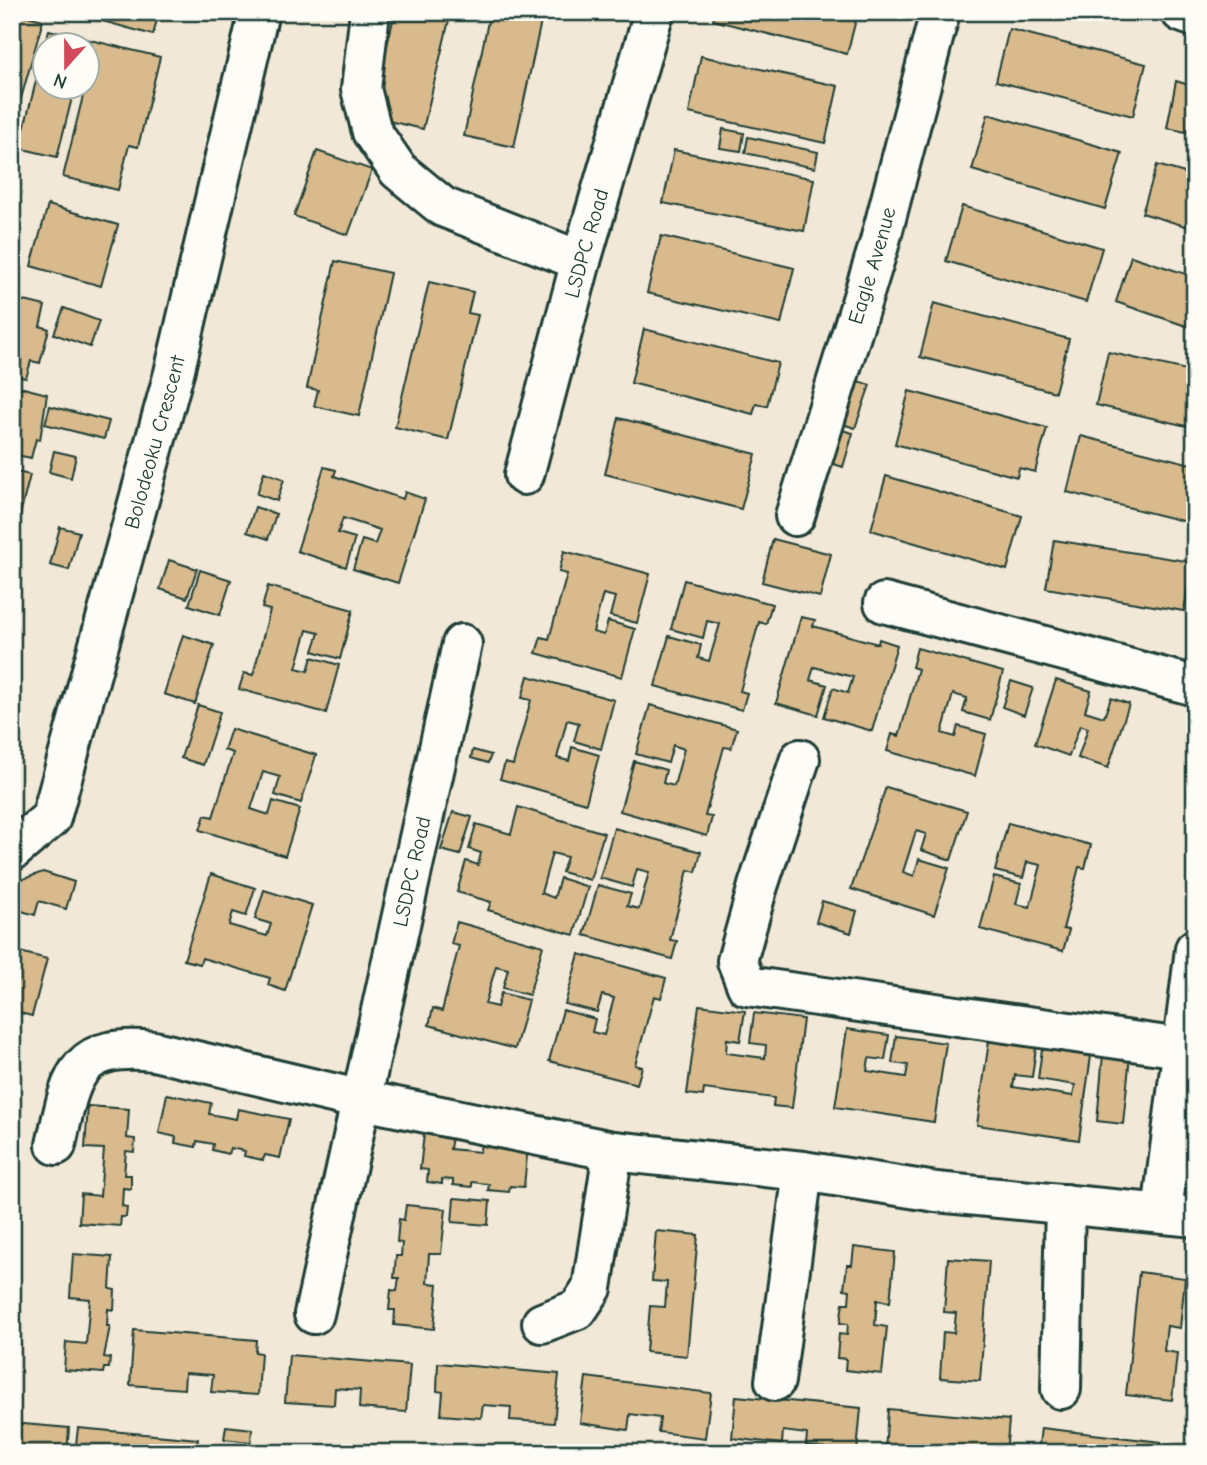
<svg xmlns="http://www.w3.org/2000/svg" width="1207" height="1465" font-family="'Comic Neue',sans-serif">
<style>
.building{fill:#d9ba8d;stroke:#1f3d34;stroke-width:2;fill-rule:evenodd}
.lines{fill:none;stroke-linecap:round;stroke-linejoin:round}
.minor-casing{stroke:#1f3d34;stroke-width:44}
.minor{stroke:#fdfcf7;stroke-width:38}
.labels{text-anchor:middle;stroke-width:6;stroke-linejoin:round;paint-order:stroke}
.street-label{font-size:21px;fill:#1f3d34;stroke:#fdfcf7}
</style>
<rect width="100%" height="100%" fill="#f2e8d7"/>
<filter id="ink" filterUnits="userSpaceOnUse"><feTurbulence type="fractalNoise" baseFrequency=".0143" numOctaves="2"/><feDisplacementMap in="SourceGraphic" scale="14" xChannelSelector="R" yChannelSelector="G"/><feConvolveMatrix kernelMatrix="1 2 1 2 8 2 1 2 1" color-interpolation-filters="sRGB"/></filter>
<g filter="url(#ink)">
<path class="building" d="M12,12L43,20L13,127L12,126Z
M101,12H159L153,35L99,20Z
M395,12H451L423,129L380,119L374,101Z
M490,12H543L514,147L464,136Z
M715,12H858L847,54L713,20Z
M1009,29L1146,64L1133,116L996,81Z
M49,30L160,57L138,147L129,145L118,190L63,177L83,96L73,94L57,157L19,148ZM46,46H88V88H46Z
M701,56L838,86L825,143L689,113Z
M1176,81L1195,87V134L1167,128Z
M988,114L1122,153L1105,209L972,170Z
M723,129L744,133L741,151L720,148Z
M748,137L818,152L815,168L745,153Z
M674,150L814,179L804,231L663,203Z
M317,151L372,170L348,235L294,216Z
M1157,165L1195,176V229L1142,213Z
M48,205L118,225L101,286L31,266Z
M962,206L1102,248L1086,302L946,261Z
M661,236L794,268L781,324L647,293Z
M1131,256L1195,277V329L1116,302Z
M335,261L390,273L359,416L314,406L318,390L307,388Z
M429,282L473,292L468,313L478,315L448,440L395,427Z
M12,298L45,306L40,326L49,329L40,363L31,361L26,378L12,375Z
M934,303L1069,339L1055,392L920,357Z
M64,308L99,321L90,347L54,334Z
M644,329L778,363L767,406L756,404L753,414L631,383Z
M1108,352L1195,372V428L1096,405Z
M848,378L870,385L855,428L833,421Z
M12,385L47,394L40,440L36,439L31,458L12,454Z
M909,391L1047,428L1035,472L1019,468L1017,477L895,444Z
M50,406L109,421L104,439L45,424Z
M619,418L756,454L741,509L605,474Z
M830,427L853,433L843,467L821,460Z
M1081,436L1195,465V524L1067,492Z
M54,451L76,456L71,478L49,472Z
M324,467L336,470L334,476L403,499L405,492L425,499L398,583L353,569L362,540L375,544L380,530L343,518L338,533L355,538L346,567L297,551Z
M12,471L30,475L16,531L12,530Z
M264,472L284,479L277,501L257,494Z
M886,476L1022,516L1007,570L871,530Z
M255,507L276,514L268,539L247,532Z
M60,527L79,532L69,570L50,565Z
M773,539L831,554L820,597L762,582Z
M1054,540L1192,562L1184,611L1046,588Z
M564,551L650,574L637,623L610,616L615,597L603,594L593,632L604,635L608,621L635,629L622,677L536,653L541,637L549,639L567,574L559,572Z
M169,560L197,569L187,598L160,589Z
M200,570L231,580L220,615L189,605Z
M684,580L772,604L766,624L759,622L740,691L747,693L742,710L655,686L669,636L701,645L698,658L709,661L720,624L707,621L703,638L671,629Z
M268,586L353,610L340,659L313,651L319,633L307,630L296,668L308,671L312,657L339,665L326,713L239,689L244,673L253,675L270,610L262,608Z
M801,617L815,620L813,626L878,644L879,639L897,645L872,731L824,717L833,688L848,693L853,677L814,667L810,680L827,685L818,715L776,703Z
M183,635L214,645L195,704L164,694Z
M917,648L1003,672L990,720L963,712L967,698L953,694L942,733L955,737L958,726L986,734L975,776L887,751L892,734L899,736L918,669L912,667Z
M528,676L614,700L601,749L574,741L579,723L567,720L557,758L569,761L572,747L599,755L586,803L500,779L505,763L513,765L531,700L522,698Z
M1056,680L1091,691L1085,711L1104,717L1111,698L1129,704L1108,768L1078,758L1088,728L1080,725L1069,756L1035,744Z
M1011,681L1033,688L1024,715L1002,707Z
M198,705L220,712L203,765L181,758Z
M650,705L737,729L731,748L724,747L705,816L712,817L707,836L620,811L634,761L666,770L663,783L674,786L684,749L673,745L668,763L636,754Z
M231,729L316,755L301,803L275,795L280,777L263,772L251,809L269,815L273,801L300,809L285,856L200,830L205,815L213,817L233,753L224,750Z
M473,750L491,755L488,763L471,758Z
M886,787L967,811L951,860L921,850L926,834L916,831L903,872L914,876L919,859L949,868L934,915L851,889Z
M518,807L604,833L590,880L562,872L567,857L552,853L541,893L554,898L560,878L588,887L574,935L488,910L491,902L457,892L466,861L478,865L481,853L469,849L476,824L511,834Z
M453,812L472,817L460,855L441,850Z
M1008,823L1091,845L1085,868L1079,867L1063,929L1069,930L1063,951L980,929L994,877L1021,884L1016,904L1030,907L1041,865L1027,862L1023,878L995,871Z
M614,828L701,852L696,872L688,870L670,940L677,941L672,959L584,935L598,885L631,894L627,906L639,909L649,872L637,869L632,887L600,878Z
M43,872L74,882L66,909L39,901L35,915L12,908V883Z
M211,874L255,888L246,916L233,912L229,925L267,936L271,924L255,919L264,890L312,905L285,991L268,985L270,978L202,958L200,964L184,960Z
M822,901L857,911L851,933L816,922Z
M457,922L543,946L529,995L503,988L508,969L496,966L485,1004L497,1007L501,993L528,1000L515,1049L429,1025L433,1008L442,1011L459,946L451,944Z
M20,952L47,959L32,1016L12,1011V985Z
M579,954L666,978L661,998L654,996L635,1065L642,1067L637,1084L549,1061L563,1010L595,1019L592,1032L604,1035L614,998L602,995L597,1012L565,1004Z
M699,1005L745,1011L740,1041L727,1039L726,1053L765,1058L766,1045L750,1043L754,1013L803,1019L792,1108L773,1106L774,1098L704,1089L703,1096L687,1094Z
M847,1029L889,1035L885,1060L869,1058L867,1071L906,1077L908,1065L892,1063L896,1036L946,1043L934,1122L835,1107Z
M989,1041L1036,1048L1032,1077L1015,1075L1013,1087L1073,1096L1075,1085L1038,1079L1042,1049L1091,1056L1079,1140L977,1125Z
M1104,1043L1131,1046L1123,1124L1097,1121Z
M167,1094L211,1103L209,1114L236,1119L238,1109L289,1119L280,1158L265,1155L263,1160L244,1156L245,1151L230,1148L228,1154L212,1150L213,1144L197,1141L196,1147L175,1143L176,1137L159,1133Z
M88,1106L129,1109L127,1138L135,1139L134,1152L126,1151L124,1175H131V1189L123,1188L122,1206L127,1207L126,1217H121L120,1226L79,1223L81,1194L100,1196L104,1149L85,1148Z
M424,1134L452,1136L450,1149L480,1152L481,1139L528,1145L524,1187L510,1186L509,1192L488,1190L489,1184L472,1182V1187L453,1185V1180L442,1179V1184L427,1182L428,1170L420,1169Z
M454,1198L490,1201L488,1225L452,1222Z
M406,1205L446,1209L441,1254H429L427,1283L438,1284L434,1329L394,1325L395,1310H389L391,1290L397,1291L399,1278H394L396,1256H401L402,1243L397,1242L399,1219L404,1220Z
M656,1231L698,1235L687,1356L646,1352L650,1306L665,1307L667,1282L652,1281Z
M854,1247L895,1252L890,1302L877,1300L875,1325L887,1327L882,1374L845,1370L846,1359L837,1358L839,1334L847,1335L848,1324L840,1323L843,1303H849L850,1290L844,1289L847,1265H852Z
M73,1254L112,1257L110,1289L115,1290L114,1310L108,1309L107,1326H110L104,1357L110,1358L109,1368H104L103,1373L64,1370L66,1342L86,1344L90,1299L70,1297Z
M948,1258L989,1261L980,1381L940,1378L943,1332L954,1333L956,1313L944,1312Z
M1139,1272L1185,1278L1180,1328L1167,1326L1164,1351L1177,1353L1172,1400L1126,1395Z
M134,1330L256,1340L255,1352L261,1353L258,1395L211,1392L213,1375L185,1373L184,1389L130,1385Z
M289,1355L410,1365L406,1412L359,1408L360,1390L335,1388L334,1405L285,1402Z
M438,1363L559,1374L554,1423L510,1420L511,1407L483,1405L481,1418L441,1415L443,1392L437,1391Z
M586,1377L711,1393L705,1438L658,1432L660,1418L630,1414L628,1430L580,1423Z
M736,1396L861,1408L857,1451L806,1446L807,1434L783,1431L782,1444L732,1438Z
M888,1409L1009,1420L1006,1453H959L960,1446L935,1444V1453L885,1451Z
M12,1423L69,1428L67,1453L12,1451Z
M226,1426L252,1429L251,1442L224,1439Z
M78,1428L198,1439L196,1453H75Z
M1041,1428L1161,1442L1160,1453H1038Z
M245,1445L334,1453H244Z"/>
<g class="lines">
<g class="minor-casing">
<g id="minor">
<path d="M370,12L361,89L372,132L398,170L443,207L581,261"/>
<path d="M1181,12L1195,17"/>
<path id="s1" d="M524,475L581,261L654,12"/>
<path id="s2" d="M795,516L879,245L940,12"/>
<path d="M884,603L1195,686"/>
<path d="M800,759L758,886L737,961L747,986L1181,1048"/>
<path id="s3" d="M12,851L51,818L174,373L259,12"/>
<path d="M56,1145C71,1078 73,1042 154,1051L362,1100L613,1151L803,1171L936,1192L1195,1217"/>
<path d="M1162,1213L1195,949"/>
<path id="s4" d="M314,1314L462,644"/>
<path d="M542,1323L578,1309L592,1288L613,1151"/>
<path d="M775,1381L803,1171"/>
<path d="M1061,1389L1065,1204"/>
</g>
</g>
<use href="#minor" class="minor"/>
</g>
</g>
<g class="labels">
<g class="street-label">
<text dy="7" stroke="none"><textPath href="#s1" startOffset="240">LSDPC Road</textPath></text>
<text dy="7" stroke="none"><textPath href="#s2" startOffset="262">Eagle Avenue</textPath></text>
<text dy="7" stroke="none"><textPath href="#s3" startOffset="441">Bolodeoku Crescent</textPath></text>
<text dy="7" stroke="none"><textPath href="#s4" startOffset="453">LSDPC Road</textPath></text>
</g>
</g>
<rect width="1207" height="1465" fill="none" stroke="#fdfcf7" stroke-width="42"/>
<rect x="21" y="21" width="1165" height="1423" fill="none" stroke="#1f3d34" stroke-width="2.5" filter="url(#ink)"/>
<g transform="translate(66 66) rotate(201)"><circle r="33" fill="#fdfcf7" stroke="#a4b0a9" stroke-width="2"/>
<path d="M0-5L12 26L0 18L-12 26Z" fill="#d1495b"/>
<text y="-10" font-size="19" font-weight="bold" text-anchor="middle" fill="#1f3d34">N</text>
</g>
</svg>
